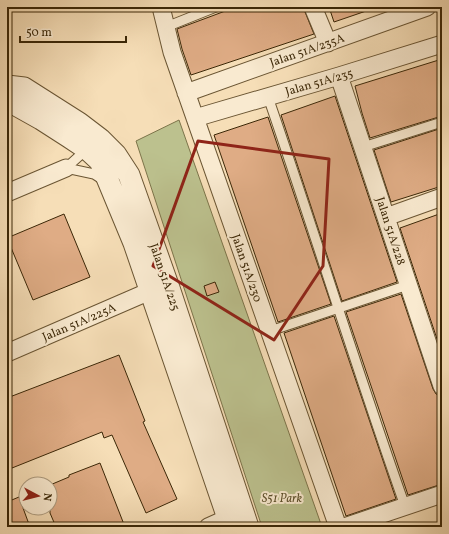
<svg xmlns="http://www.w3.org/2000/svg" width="449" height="534" font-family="Vollkorn,serif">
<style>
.green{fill:#bcc18e;stroke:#7c744a}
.building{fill:#dfac85;stroke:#3b2707}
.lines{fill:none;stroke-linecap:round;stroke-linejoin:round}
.service-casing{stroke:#6a5533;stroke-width:11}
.minor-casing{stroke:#6a5533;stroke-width:19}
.tertiary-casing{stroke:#6a5533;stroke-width:23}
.service{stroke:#f9ead0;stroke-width:9}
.minor{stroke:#f9ead0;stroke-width:17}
.tertiary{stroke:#f9ead0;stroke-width:21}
.marked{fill:none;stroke:#8f2418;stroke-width:3;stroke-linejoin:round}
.labels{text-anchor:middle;stroke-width:4;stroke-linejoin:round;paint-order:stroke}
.street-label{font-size:12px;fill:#3b2707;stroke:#f9ead0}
.park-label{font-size:12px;font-style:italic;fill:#5b4e29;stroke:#f9ead0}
</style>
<rect width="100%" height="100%" fill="#f6deb7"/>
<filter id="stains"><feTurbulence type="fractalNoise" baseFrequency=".005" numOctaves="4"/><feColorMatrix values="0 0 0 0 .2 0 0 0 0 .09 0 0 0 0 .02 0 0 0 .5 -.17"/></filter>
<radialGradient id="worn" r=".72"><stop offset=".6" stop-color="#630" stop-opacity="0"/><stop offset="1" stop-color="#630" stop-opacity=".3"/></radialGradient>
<path class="green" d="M179,120L322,527H262L136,141Z"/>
<path class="building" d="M236,7H303L314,34L191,75L182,49L177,29Z
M329,7H372V9L334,22Z
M442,59V116L370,138L362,113L355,86Z
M335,96L397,282L342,301L281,115Z
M268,117L331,304L278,322L214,135Z
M442,128V186L391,202L374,150Z
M442,213V354L400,228Z
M64,214L90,277L33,300L7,238Z
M215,282L219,292L207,296L204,286Z
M401,294L433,389L436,394L442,396V484L408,495L346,312Z
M334,316L396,499L346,516L284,333Z
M119,355L145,421L143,422L177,499L146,513L112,435L104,438L102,432L7,470V427L11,426L7,415V398Z
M100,463L125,527H56L50,513V485L69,477V475Z
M19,497L30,527H7V502Z"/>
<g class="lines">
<g class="service-casing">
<path id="service" d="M166,27L216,7
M268,97C315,233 357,371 405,506
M363,147L442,122
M66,168L94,174L105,181
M66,168L87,149
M270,331L408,285"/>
</g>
<g class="minor-casing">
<path id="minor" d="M161,7L172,52L338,527
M313,7L328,43
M339,76L442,386
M186,93L427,7
M195,118L339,76L442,44
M7,193L66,168
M386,217L442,197
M7,353L150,291
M208,527L228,518
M344,527L442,494"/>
</g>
<g class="tertiary-casing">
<path id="tertiary" d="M7,86L24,88L79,123L100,139L116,155L129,175L169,288L248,527
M7,95L16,105L41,119L69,137L87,149L100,161L134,243L231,527"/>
</g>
<use href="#service" class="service"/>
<use href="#minor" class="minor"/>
<use href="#tertiary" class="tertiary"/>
</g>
<path class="marked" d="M198,141L329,159L323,266L274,340L153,266Z"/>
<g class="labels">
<g class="street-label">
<text transform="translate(307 50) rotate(-19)" y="4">Jalan 51A/235A</text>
<text transform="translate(319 82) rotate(-16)" y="4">Jalan 51A/235</text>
<text transform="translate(391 231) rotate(72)" y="4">Jalan 51A/228</text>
<text transform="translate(247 268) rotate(71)" y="4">Jalan 51A/230</text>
<text transform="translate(165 277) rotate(71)" y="4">Jalan 51A/225</text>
<text transform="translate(79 322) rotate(-23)" y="4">Jalan 51A/225A</text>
</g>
<g class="park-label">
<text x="282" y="502">S51 Park</text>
</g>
</g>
<rect width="449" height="534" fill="none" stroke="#f6deb7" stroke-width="24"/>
<rect x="8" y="8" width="433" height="518" fill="none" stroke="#3b2707" stroke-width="2"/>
<rect x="12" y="12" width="425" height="510" fill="none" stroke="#3b2707"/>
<g transform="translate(38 496) rotate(97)"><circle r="19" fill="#f9ead0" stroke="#ad9c80"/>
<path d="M0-3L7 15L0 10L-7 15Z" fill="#8f2418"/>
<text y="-6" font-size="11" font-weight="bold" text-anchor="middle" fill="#3b2707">N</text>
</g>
<path d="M20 36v6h106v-6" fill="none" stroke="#3b2707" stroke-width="2"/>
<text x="26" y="36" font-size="12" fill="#3b2707" stroke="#f9ead0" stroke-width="3" paint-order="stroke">50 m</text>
<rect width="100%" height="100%" filter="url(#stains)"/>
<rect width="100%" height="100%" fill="url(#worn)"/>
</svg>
